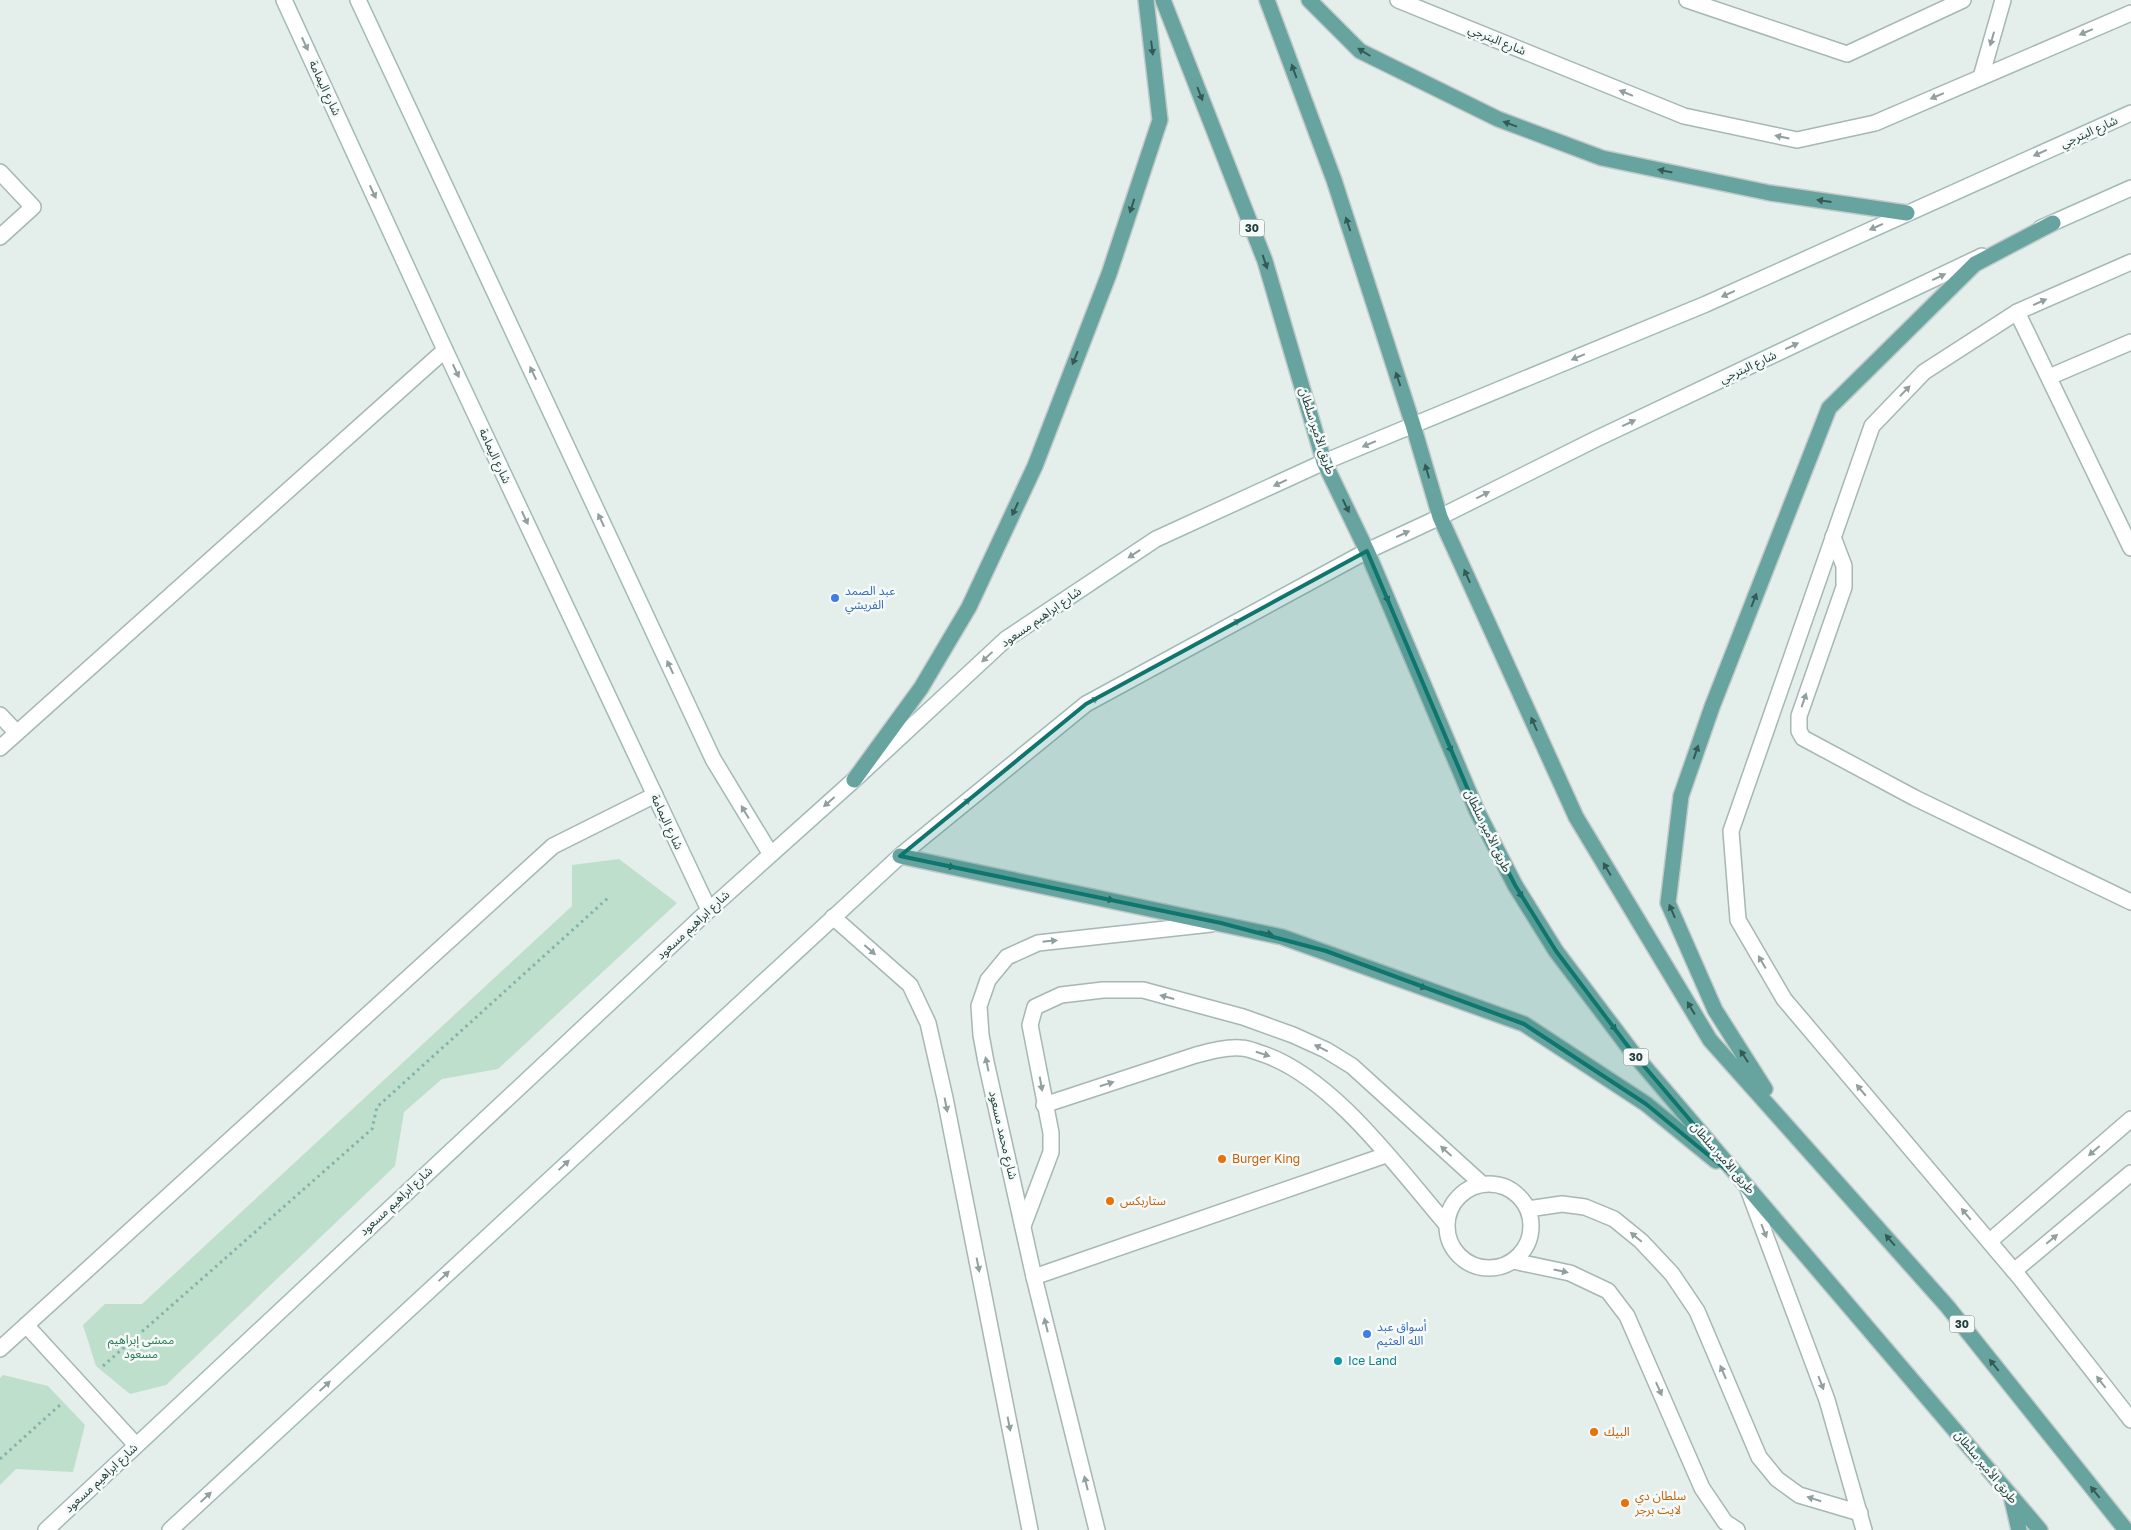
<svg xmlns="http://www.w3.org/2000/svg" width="2131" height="1530" font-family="'Golos Text','Noto Sans Arabic',sans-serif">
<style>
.park{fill:#bddfcc}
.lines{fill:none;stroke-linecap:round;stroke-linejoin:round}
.service-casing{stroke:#a6b7b4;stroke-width:18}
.minor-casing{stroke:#a6b7b4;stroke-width:18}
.secondary-casing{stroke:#a2bab6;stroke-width:18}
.primary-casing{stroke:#c1cac9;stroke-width:18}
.path{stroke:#84b2ac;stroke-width:3;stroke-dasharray:2.5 4;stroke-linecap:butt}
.service{stroke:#fff;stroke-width:15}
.minor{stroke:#fff;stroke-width:15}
.secondary{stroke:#fff;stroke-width:15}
.primary{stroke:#68a49f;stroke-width:15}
.oneway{fill:#91a09e}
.oneway2{fill:#345a56}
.marked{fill:#0f766e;fill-opacity:0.2;stroke:#0f766e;stroke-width:4;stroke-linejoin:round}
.shop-dot{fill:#3f7fe0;stroke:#f5faf9;stroke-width:2}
.food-dot{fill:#e8710a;stroke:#f5faf9;stroke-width:2}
.culture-dot{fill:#0f9aa8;stroke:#f5faf9;stroke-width:2}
.labels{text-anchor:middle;stroke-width:5;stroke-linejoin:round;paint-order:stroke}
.shield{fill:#f5faf9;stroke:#627876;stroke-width:1}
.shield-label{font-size:11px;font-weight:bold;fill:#23413e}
.street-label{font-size:12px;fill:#23413e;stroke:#f5faf9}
.shop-label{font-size:12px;fill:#366cbe;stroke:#f5faf9;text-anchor:start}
.food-label{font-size:12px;fill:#c56008;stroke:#f5faf9;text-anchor:start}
.park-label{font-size:12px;fill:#2c7957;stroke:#f5faf9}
.culture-label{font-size:12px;fill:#0d838f;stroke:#f5faf9;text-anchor:start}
</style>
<rect width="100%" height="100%" fill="#e4eeeb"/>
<path class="park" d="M619,859L677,903L498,1069L442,1079L404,1112L395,1166L166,1385L130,1394L96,1366L83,1325L105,1304H142L572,906V865Z
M3,1375L48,1386L85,1425L73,1472L16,1469L0,1485V1378Z"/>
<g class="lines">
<g class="service-casing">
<path id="service" d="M1687,0L1847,54L1963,0
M1981,77L2003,0
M2017,312L2131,548
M2049,377L2131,342
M1833,537L1844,566V587L1799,716V731L1803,738L1915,798L2131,902
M1044,1105L1196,1055C1211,1051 1226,1047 1241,1048C1247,1048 1254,1051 1260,1053C1331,1075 1398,1168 1446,1224
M1447 1226a42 42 0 1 1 84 0a42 42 0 1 1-84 0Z
M1528,1209L1562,1204L1585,1207L1614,1219L1641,1241L1672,1274L1697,1311L1759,1457L1777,1479L1799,1495L1860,1513
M1023,1226L1051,1152V1133L1030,1025L1035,1007L1061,995L1103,990H1143L1243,1017L1293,1035L1326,1050L1352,1066L1482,1184
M1990,1241L2131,1119
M1513,1261L1570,1273L1608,1291L1627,1316L1702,1488L1725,1522L1737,1530
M2014,1271L2131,1173
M1034,1277L1386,1155
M26,1325L136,1445
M0,1349L553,846L655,795"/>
</g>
<g class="minor-casing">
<path id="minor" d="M1398,0L1684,116L1797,140L1875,123L2131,13
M0,172L33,207L0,237
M2131,262L2017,312L1924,372L1872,426L1731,831L1738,920L1784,999L2020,1278L2131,1420
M0,715L17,733
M0,748L445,350
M833,917L910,985L928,1023L945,1098L1030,1530
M1748,1189L1827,1400L1864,1530
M1097,1530L1034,1277L986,1062L981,1035L979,1006L988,980L1007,957L1038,943L1211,924"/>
</g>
<g class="secondary-casing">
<path id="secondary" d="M284,0L445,350L709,910
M358,0L713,759L770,853
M2041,228L2131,188
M46,1530L709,910L854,780L1006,639L1156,539L1324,462L1706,304L2131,113
M170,1530L900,856L1086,704L1367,551L1440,517L1596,439L1982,256"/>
</g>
<g class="primary-casing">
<path id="primary" d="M1163,0L1265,261L1324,462L1367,551L1477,811L1515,885L1556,951L1633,1053L2040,1530
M1267,0L1334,180L1413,425L1440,517L1576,817L1710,1040L1947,1306L2126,1530
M1309,0L1360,51L1498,119L1602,158L1770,193L1907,213
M854,780L921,688L969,607L1035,466L1109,274L1160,120L1146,0
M900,856L1282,937L1524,1024L1646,1104L1716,1161
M1765,1089L1715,1010L1668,903L1681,796L1712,707L1829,408L1975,264L2053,223
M2012,1500L2019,1530"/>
</g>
<path class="path" d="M103,1366L372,1129L377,1107L609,897
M0,1459L61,1404"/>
<use href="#service" class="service"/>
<use href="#minor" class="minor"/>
<use href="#secondary" class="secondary"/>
<use href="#primary" class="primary"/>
</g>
<defs><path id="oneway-solid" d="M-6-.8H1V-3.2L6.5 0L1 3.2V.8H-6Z" transform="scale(1.25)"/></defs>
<g class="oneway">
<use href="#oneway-solid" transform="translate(2086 32) rotate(157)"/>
<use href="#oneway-solid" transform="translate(1992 39) rotate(106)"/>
<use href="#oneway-solid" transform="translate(305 44) rotate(65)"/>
<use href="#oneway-solid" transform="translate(1626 93) rotate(-158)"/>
<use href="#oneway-solid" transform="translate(1937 96) rotate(157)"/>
<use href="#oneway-solid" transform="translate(1782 137) rotate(-168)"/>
<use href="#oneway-solid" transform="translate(2040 153) rotate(156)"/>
<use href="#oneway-solid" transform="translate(373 192) rotate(65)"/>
<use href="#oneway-solid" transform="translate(1876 227) rotate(156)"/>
<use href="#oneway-solid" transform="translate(1939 277) rotate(-25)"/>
<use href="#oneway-solid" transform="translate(1728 294) rotate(156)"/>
<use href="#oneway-solid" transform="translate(2040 302) rotate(-24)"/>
<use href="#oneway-solid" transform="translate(1792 346) rotate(-25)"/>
<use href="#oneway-solid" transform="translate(1578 357) rotate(157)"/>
<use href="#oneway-solid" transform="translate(456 371) rotate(65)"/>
<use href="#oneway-solid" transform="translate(533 373) rotate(-115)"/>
<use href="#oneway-solid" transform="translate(1905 391) rotate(-46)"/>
<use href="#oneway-solid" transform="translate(1629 423) rotate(-25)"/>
<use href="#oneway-solid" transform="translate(1369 444) rotate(157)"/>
<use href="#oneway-solid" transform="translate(1280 483) rotate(155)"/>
<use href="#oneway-solid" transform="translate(1483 495) rotate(-27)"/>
<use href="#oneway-solid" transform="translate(525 518) rotate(65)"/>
<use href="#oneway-solid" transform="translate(601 520) rotate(-115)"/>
<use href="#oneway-solid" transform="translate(1403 534) rotate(-25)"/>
<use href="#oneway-solid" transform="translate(1134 554) rotate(146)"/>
<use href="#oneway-solid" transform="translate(1234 623) rotate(-29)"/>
<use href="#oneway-solid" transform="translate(987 657) rotate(137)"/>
<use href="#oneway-solid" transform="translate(670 667) rotate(-115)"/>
<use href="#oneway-solid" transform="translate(1804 700) rotate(-71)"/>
<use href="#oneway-solid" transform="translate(1092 701) rotate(-30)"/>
<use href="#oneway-solid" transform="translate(829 802) rotate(139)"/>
<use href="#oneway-solid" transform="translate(965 803) rotate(-39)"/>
<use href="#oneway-solid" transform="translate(745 812) rotate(-121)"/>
<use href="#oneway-solid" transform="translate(1050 941) rotate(-6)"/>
<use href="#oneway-solid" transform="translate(870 950) rotate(41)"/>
<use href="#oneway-solid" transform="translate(1762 962) rotate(-120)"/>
<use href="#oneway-solid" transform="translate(1167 997) rotate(-165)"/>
<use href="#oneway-solid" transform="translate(1321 1048) rotate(-154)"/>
<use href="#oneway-solid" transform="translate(1263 1054) rotate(17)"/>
<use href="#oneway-solid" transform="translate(987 1064) rotate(-102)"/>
<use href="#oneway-solid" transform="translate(1041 1084) rotate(80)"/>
<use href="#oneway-solid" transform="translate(1107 1084) rotate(-18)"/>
<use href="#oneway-solid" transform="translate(1861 1090) rotate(-130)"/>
<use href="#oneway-solid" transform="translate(946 1105) rotate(79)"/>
<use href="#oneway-solid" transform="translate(1446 1151) rotate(-138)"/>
<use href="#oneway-solid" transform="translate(2094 1151) rotate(139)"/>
<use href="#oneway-solid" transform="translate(564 1165) rotate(-43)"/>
<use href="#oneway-solid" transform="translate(1966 1214) rotate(-130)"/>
<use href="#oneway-solid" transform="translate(1764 1231) rotate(69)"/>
<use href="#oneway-solid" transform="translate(1636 1237) rotate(-140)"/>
<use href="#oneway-solid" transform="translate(2052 1239) rotate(-40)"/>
<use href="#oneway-solid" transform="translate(978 1265) rotate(79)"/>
<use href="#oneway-solid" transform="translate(1561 1271) rotate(12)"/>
<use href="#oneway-solid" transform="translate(444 1276) rotate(-43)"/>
<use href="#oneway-solid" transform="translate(1046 1325) rotate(-104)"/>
<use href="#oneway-solid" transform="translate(1723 1372) rotate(-113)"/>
<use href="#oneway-solid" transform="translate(2101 1382) rotate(-128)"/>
<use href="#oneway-solid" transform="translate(1821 1383) rotate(69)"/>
<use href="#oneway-solid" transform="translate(325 1386) rotate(-43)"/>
<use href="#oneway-solid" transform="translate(1659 1389) rotate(66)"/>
<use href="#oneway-solid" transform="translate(1009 1424) rotate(79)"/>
<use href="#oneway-solid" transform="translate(1086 1483) rotate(-104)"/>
<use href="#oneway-solid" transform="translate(206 1497) rotate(-43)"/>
<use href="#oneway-solid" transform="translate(1814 1499) rotate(-163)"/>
</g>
<g class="oneway2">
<use href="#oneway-solid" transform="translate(1152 48) rotate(83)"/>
<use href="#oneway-solid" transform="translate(1364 52) rotate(-148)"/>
<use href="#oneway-solid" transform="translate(1294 71) rotate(-110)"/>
<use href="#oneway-solid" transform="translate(1200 94) rotate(69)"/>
<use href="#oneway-solid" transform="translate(1510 124) rotate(-160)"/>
<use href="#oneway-solid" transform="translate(1665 171) rotate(-168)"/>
<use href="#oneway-solid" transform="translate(1824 201) rotate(-172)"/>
<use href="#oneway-solid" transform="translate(1132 206) rotate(108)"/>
<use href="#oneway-solid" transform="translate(1348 224) rotate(-108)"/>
<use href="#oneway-solid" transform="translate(1265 262) rotate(71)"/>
<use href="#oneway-solid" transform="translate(1075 358) rotate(112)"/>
<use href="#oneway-solid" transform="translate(1398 379) rotate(-108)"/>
<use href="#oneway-solid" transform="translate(1427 471) rotate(-106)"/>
<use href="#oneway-solid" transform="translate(1346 506) rotate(64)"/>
<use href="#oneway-solid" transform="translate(1015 509) rotate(115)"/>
<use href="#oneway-solid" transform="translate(1467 576) rotate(-114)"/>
<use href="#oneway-solid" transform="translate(1386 596) rotate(67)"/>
<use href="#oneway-solid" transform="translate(1754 600) rotate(-69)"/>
<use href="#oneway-solid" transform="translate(1534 724) rotate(-114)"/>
<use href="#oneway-solid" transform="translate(1449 746) rotate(66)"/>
<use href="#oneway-solid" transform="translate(1696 752) rotate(-71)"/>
<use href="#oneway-solid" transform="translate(948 866) rotate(12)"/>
<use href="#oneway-solid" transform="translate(1607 869) rotate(-121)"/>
<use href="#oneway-solid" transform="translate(1519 892) rotate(59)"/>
<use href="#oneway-solid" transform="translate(1107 899) rotate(12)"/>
<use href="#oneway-solid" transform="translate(1672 911) rotate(-113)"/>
<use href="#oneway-solid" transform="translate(1266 933) rotate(13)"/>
<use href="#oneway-solid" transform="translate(1420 986) rotate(20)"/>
<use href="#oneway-solid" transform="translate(1691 1008) rotate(-121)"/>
<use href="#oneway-solid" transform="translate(1612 1025) rotate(53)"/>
<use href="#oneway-solid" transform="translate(1744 1056) rotate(-123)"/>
<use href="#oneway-solid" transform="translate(1890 1240) rotate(-131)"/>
<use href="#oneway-solid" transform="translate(1994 1365) rotate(-129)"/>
<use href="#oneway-solid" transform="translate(2095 1492) rotate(-129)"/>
</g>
<path class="marked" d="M1367,551L1477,811L1515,885L1556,951L1633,1053L1746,1186L1646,1104L1524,1024L1326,951L1221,923L900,856L1086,704Z"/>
<g class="shop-dot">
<circle cx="835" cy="598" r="5"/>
<circle cx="1367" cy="1334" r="5"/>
</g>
<g class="food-dot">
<circle cx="1222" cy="1159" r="5"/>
<circle cx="1110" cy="1201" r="5"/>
<circle cx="1594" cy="1432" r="5"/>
<circle cx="1625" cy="1503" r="5"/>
</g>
<circle class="culture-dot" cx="1338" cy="1361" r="5"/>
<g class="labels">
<g class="shield">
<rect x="1239.5" y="219.5" width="25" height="17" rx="4"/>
<rect x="1623.5" y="1048.5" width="25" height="17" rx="4"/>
<rect x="1949.5" y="1315.5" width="25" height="17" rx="4"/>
</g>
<g class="shield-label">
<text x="1252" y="232">30</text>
<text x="1636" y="1061">30</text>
<text x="1962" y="1328">30</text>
</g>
<g class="street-label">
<text transform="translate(1497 40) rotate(22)" y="4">شارع البترجي</text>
<text transform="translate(325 88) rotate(65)" y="4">شارع اليمامة</text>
<text transform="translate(2089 132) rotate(-24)" y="4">شارع البترجي</text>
<text transform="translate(1748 367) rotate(-25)" y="4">شارع البترجي</text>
<text transform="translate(1317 431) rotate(72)" y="4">طريق الأمير سلطان</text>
<text transform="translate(495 456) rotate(65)" y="4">شارع اليمامة</text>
<text transform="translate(1041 617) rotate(-35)" y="4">شارع ابراهيم مسعود</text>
<text transform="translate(667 822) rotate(65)" y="4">شارع اليمامة</text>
<text transform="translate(1488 831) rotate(64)" y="4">طريق الأمير سلطان</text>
<text transform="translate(693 925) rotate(-43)" y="4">شارع ابراهيم مسعود</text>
<text transform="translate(1003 1135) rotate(77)" y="4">شارع محمد مسعود</text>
<text transform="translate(1723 1158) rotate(49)" y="4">طريق الأمير سلطان</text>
<text transform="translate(396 1201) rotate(-43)" y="4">شارع ابراهيم مسعود</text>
<text transform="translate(1986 1467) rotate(50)" y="4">طريق الأمير سلطان</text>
<text transform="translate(101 1478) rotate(-43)" y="4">شارع ابراهيم مسعود</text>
</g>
<g class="shop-label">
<text x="845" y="595">عبد الصمد<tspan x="845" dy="14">الفريشي</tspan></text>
<text x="1377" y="1331">أسواق عبد<tspan x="1377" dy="14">الله العثيم</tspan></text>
</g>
<g class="food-label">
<text x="1232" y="1163">Burger King</text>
<text x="1120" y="1205">ستاربكس</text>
<text x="1604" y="1436">البيك</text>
<text x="1635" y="1500">سلطان دي<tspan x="1635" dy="14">لايت برجر</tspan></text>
</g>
<g class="park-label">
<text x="141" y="1344">ممشى إبراهيم<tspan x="141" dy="14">مسعود</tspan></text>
</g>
<g class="culture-label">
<text x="1348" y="1365">Ice Land</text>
</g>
</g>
</svg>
